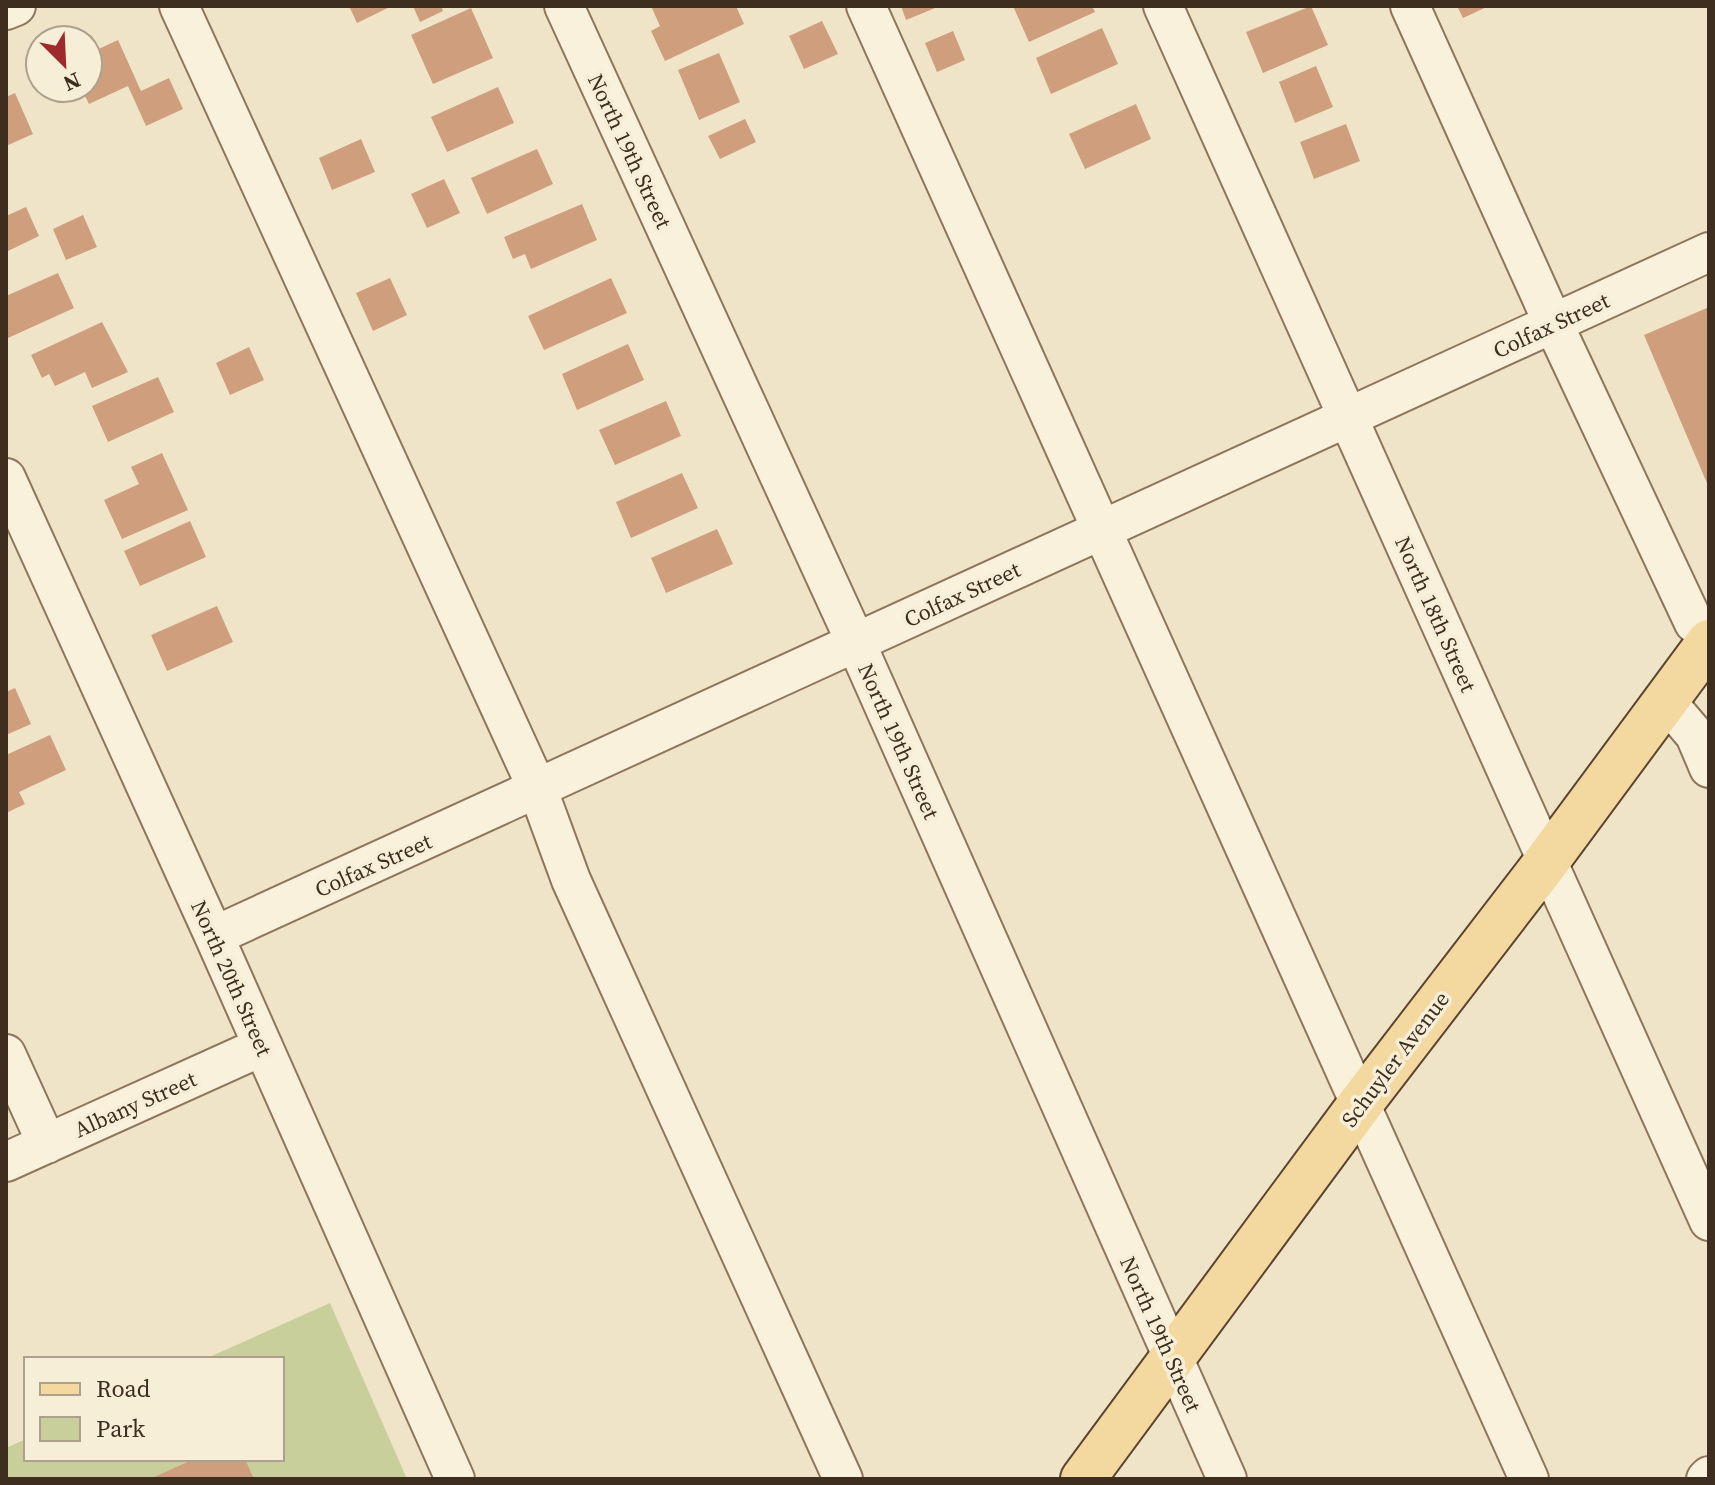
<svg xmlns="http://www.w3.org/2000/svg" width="1715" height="1485" font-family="'Source Serif 4',serif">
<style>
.green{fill:#c9cf9b}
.building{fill:#cf9f7d}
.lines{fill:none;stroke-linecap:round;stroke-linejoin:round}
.minor-casing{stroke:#8d765c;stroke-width:42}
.major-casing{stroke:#5b4430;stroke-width:48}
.minor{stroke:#faf1dc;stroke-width:38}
.major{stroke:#f3d9a0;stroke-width:44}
.labels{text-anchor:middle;stroke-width:7;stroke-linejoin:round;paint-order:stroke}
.street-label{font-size:22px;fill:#3d2e20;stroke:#f7eed8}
</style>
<rect width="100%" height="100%" fill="#f0e4c8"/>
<path class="green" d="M330,1303L407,1479H6V1448L26,1439V1459H282V1359H205Z"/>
<path class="building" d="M349,6H392L357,23Z
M413,6H441L443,11L420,22Z
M651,6H736L744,24L665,61L651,31L660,26Z
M901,6H940L906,20Z
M1013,6H1092L1095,12L1029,42Z
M1311,6L1328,45L1263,73L1246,32Z
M1457,6H1489L1463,18Z
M471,8L493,58L433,84L411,35Z
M822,21L838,54L804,69L789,36Z
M1102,28L1118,64L1051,94L1036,58Z
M953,31L965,60L937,72L925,43Z
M118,40L141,91L169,78L183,109L146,126L128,86L89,104L81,88H88V54Z
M719,53L740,102L699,120L678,70Z
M1316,66L1333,107L1295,123L1279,82Z
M498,87L514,123L447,152L431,117Z
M15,93L33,134L6,146V97Z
M1136,104L1151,139L1085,169L1069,134Z
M745,119L756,142L720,159L708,136Z
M1346,124L1360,161L1314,179L1300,142Z
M361,139L375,172L332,190L319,158Z
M537,149L553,184L487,214L471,178Z
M444,179L460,213L427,228L411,194Z
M582,204L597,240L531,269L525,254L513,259L504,237Z
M26,207L39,236L6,252V216Z
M83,215L97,247L66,260L53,229Z
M58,273L74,308L8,338L6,296Z
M390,278L407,315L373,331L356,293Z
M611,278L627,313L544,350L528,316Z
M1709,307V488L1644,335Z
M102,322L128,372L92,388L85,372L55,386L49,374L42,378L31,355Z
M628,344L644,380L577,410L562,374Z
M249,347L264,380L230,395L216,363Z
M158,377L174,412L108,442L92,406Z
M666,401L681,436L615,465L599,430Z
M162,453L188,510L122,539L104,500L139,484L131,467Z
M682,473L698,508L631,538L616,502Z
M190,521L206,557L140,586L124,551Z
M717,529L733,564L666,593L651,558Z
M217,606L233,642L167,671L151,635Z
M15,688L31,724L6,735V692Z
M50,735L66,770L19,792L25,804L6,813V755Z
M194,1459H245L254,1479H150Z"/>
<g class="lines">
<g class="minor-casing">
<path id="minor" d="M179,6L538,790L571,880L843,1479
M564,6L856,643L1227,1479
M866,6L1529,1479
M1163,6L1709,1221
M1410,6L1553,323L1694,623L1709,635
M6,10L16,6
M6,478L214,936L455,1479
M1665,700L1695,735L1709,768
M214,936L1709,252
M6,1054L47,1144
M6,1162L263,1046
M1706,1479L1709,1476"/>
</g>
<g class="major-casing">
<path id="major" d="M1083,1479L1361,1103L1547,861L1709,642"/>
</g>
<use href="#minor" class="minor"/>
<use href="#major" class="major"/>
</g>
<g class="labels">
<g class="street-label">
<text transform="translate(630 151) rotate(65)" y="8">North 19th Street</text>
<text transform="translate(1551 325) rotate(-25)" y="8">Colfax Street</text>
<text transform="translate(962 594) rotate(-25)" y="8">Colfax Street</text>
<text transform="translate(1436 614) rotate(66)" y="8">North 18th Street</text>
<text transform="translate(899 741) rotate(66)" y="8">North 19th Street</text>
<text transform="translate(373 865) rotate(-24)" y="8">Colfax Street</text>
<text transform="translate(232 978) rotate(66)" y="8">North 20th Street</text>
<text transform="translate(1395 1059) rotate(-53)" y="8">Schuyler Avenue</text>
<text transform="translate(135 1104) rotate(-24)" y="8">Albany Street</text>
<text transform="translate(1161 1334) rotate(66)" y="8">North 19th Street</text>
</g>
</g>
<rect width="1715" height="1485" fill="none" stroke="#3d2e20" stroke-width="16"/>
<rect x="24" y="1357" width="260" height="104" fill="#f7eed8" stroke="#ada18e" stroke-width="2"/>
<rect x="40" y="1383" width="40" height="12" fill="#f3d9a0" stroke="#ada18e" stroke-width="2"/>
<text x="96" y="1397" font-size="24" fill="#3d2e20">Road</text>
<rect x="40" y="1417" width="40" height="24" fill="#c9cf9b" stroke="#ada18e" stroke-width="2"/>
<text x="96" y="1437" font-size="24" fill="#3d2e20">Park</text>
<g transform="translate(64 64) rotate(156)"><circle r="38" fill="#f7eed8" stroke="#ada18e" stroke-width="2"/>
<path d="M0-6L14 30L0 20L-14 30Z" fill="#9e2a2b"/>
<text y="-12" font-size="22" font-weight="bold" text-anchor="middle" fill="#3d2e20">N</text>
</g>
</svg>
